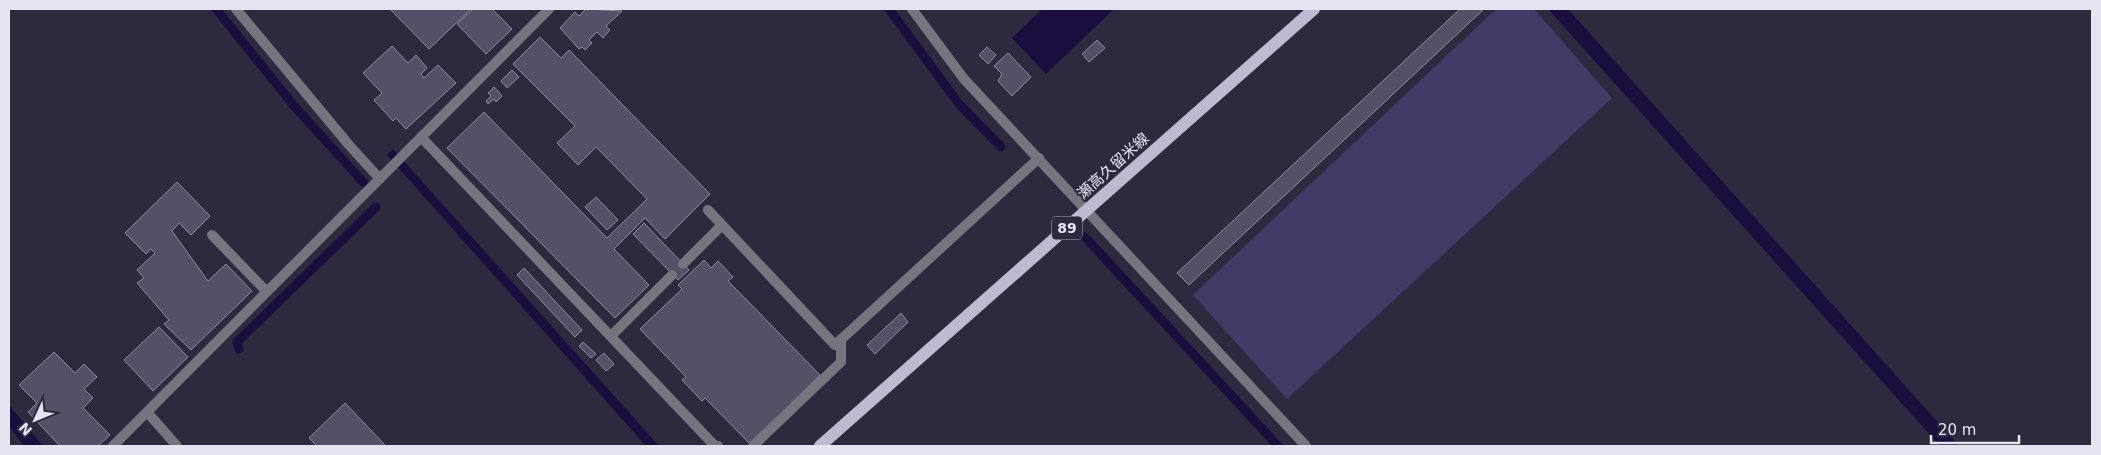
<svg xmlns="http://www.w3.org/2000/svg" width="2101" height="455" font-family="'DejaVu Sans','Noto Sans JP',sans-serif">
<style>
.green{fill:#413c67}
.water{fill:#1a0e3f}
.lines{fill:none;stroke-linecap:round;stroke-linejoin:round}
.stream{stroke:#1a0e3f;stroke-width:9}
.building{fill:#525167;stroke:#8c8aa3}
.lane{stroke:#75747f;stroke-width:10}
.street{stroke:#75747f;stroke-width:10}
.primary{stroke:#bcbbd1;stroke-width:12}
.labels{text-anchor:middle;stroke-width:4;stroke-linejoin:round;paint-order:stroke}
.shield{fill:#2c2a3e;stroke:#aeadbc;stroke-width:1}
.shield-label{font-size:14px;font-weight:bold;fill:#e5e5f2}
.street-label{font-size:15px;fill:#e5e5f2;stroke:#2c2a3e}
</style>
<rect width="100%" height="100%" fill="#2c2a3e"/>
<path class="green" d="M1496,9H1534L1612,98L1287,399L1193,295Z"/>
<path class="water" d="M1042,9H1114L1046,74L1012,38Z
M1548,9H1568L1959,446H1940Z
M393,149L643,428L659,446H646L387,155Z
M9,405L43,446H24L9,426Z"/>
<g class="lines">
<path class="stream" d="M216,9L295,107L364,183
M889,9L959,104L1001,147
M1085,237L1278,446
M239,349L237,342L376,207"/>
</g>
<path class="building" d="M390,9H471L429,49Z
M473,9H492L512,29L486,54L457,24Z
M586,9L622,11L606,26L610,30L603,38L597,32L589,40L592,43L585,50L582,47L579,49L560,28L575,12L579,16Z
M1460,9H1484L1189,285L1177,273Z
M540,37L561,58L569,50L710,194L665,239L645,218L614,249L649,285L615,318L447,148L484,112L607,238L647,199L596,147L578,165L557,143L575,126L513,64Z
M1097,40L1105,48L1089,62L1082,54Z
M392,46L408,63L416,55L427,68L421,74L424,78L438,65L456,83L406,129L396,118L393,121L374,100L382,93L363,73Z
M987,47L996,55L988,64L979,55Z
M1008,53L1031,77L1012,96L998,81L1002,74L994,66Z
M512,70L519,77L507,88L501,81Z
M494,87L502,96L496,102L494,99L488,104L486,101L491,96L488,93Z
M177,182L210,216L191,235L179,223L172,231L208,281L226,264L252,291L191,350L164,324L169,320L137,283L144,278L137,270L155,253L151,249L146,254L125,233Z
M596,197L618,220L607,230L585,207Z
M644,223L689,270L678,280L633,234Z
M704,260L711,268L718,261L733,277L728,281L820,375L750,444L705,398L702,401L682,380L686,377L640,329L682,289L678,285Z
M524,268L582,330L575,337L517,275Z
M901,313L908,322L875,354L867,345Z
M159,327L188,357L153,391L124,360Z
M583,342L596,354L591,358L579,346Z
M54,352L75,373L84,364L97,377L84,389L93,398L83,408L110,435L98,446H60L28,412L37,403L19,385Z
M604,353L614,364L606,371L596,360Z
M345,403L385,445L383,446H317L309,438Z"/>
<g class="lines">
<path class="lane" d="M421,137L715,446H718
M708,210L835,345L1039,158
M683,264L722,225
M611,336L672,275
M753,446L841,362V339"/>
<path class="street" d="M236,9L349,145L380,179
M912,9L964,79L1306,446
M212,235L267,292
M147,412L177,446
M113,446L549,9"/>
<path class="primary" d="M820,446L1314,9"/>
</g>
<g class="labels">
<rect class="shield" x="1052" y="216.5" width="30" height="23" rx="4"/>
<g class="shield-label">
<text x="1067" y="233">89</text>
</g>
<g class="street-label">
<text transform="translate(1113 166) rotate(-42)" y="5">瀬高久留米線</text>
</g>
</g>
<rect width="2101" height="455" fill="none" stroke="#e5e5f2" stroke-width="20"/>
<g transform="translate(35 420) rotate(226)" stroke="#2c2a3e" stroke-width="4" paint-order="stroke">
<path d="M0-4L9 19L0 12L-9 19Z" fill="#e5e5f2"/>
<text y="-8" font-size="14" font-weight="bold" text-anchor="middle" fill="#e5e5f2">N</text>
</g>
<path d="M1931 435v8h88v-8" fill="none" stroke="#e5e5f2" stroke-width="2.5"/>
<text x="1938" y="435" font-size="15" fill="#e5e5f2" stroke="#2c2a3e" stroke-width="4" paint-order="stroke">20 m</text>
</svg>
